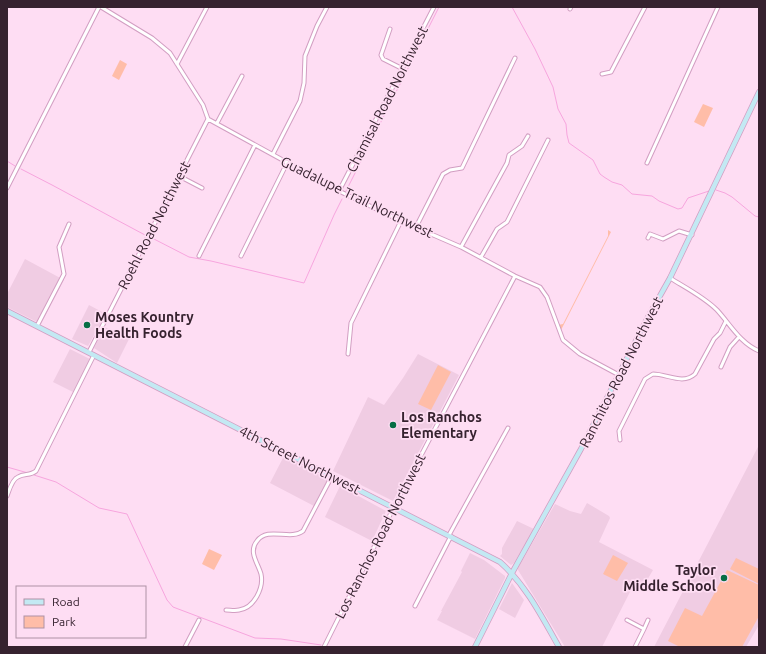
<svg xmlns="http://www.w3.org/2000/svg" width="766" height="654" font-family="Ubuntu,sans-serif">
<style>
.built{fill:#f0cce3}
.green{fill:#ffbda8}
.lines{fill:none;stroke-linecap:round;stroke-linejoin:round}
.stream{stroke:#f7a5de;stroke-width:1}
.street-casing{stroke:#d29ec2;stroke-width:5}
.secondary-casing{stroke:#d29ec2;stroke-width:6}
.street{stroke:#fff;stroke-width:3}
.secondary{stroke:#c3e9f3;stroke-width:4.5}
.poi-dot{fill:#076e45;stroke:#feddf3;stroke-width:1.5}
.labels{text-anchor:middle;stroke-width:3.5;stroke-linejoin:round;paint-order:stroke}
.street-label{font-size:14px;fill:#36222f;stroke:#feddf3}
.poi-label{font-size:14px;font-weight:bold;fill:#36222f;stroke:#feddf3;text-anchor:start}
</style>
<rect width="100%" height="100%" fill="#feddf3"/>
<path class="built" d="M25,259L64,280L41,324L7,307V294Z
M89,305L106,314L88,346L72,339Z
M105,327L129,339L117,363L94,348Z
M70,349L90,359L73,392L53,382Z
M418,354L459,375L393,501L333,471L368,397L384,405L403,378Z
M759,445V625L746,647H654Z
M284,456L328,479L314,506L270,483Z
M340,486L386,511L372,541L325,517Z
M587,503L609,516L610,518L599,542L653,570L643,587L634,584L602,647H565L518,570V568L555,504L570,511L581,514Z
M517,521L534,529L514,563L511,565L500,556L502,554V548Z
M470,553L484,560L505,576V578L475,639L437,620L442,611H441L462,572L461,571Z
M512,583L524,600L515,618L499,609Z"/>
<path class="green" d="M120,60L127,64L119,80L112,76Z
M703,104L713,108L704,127L694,122Z
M608,230L611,232L560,332L558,325L563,324L608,236Z
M438,365L451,372L431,410L418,404Z
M209,549L222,555L214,570L202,564Z
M613,555L628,563L617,581L603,574Z
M736,558L759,569V584L730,569Z
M727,570L759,585V616L742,647H680L668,641L685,608L702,616Z"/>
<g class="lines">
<path class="stream" d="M512,7L535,49L553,87L558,109L566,124L567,135L569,143L593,160L600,174L604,177L612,182L622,185L632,194L652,196L659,201L678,209L682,208L688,198L709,191
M7,161L15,166
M21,169C63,190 103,213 145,235
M716,190L725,193L732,197L755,216L759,217
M346,191L439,7
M152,238L189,257L211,261L304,283L334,215L342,199
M7,467L28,473
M34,475L56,482L99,508L127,514L167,600L173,607L255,638L281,639L321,645"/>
<g class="street-casing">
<path id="street" d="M101,7L152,38L170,53L203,105L208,119L339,191L401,221L461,247L515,276L540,287L547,297L563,340L580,354L619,375
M570,9L571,7
M390,29L381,55L383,59L403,69
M177,64L207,7
M602,74L611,72L645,7
M217,123L242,76
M273,154L300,101L304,83L305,56L317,26L327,7
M647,163L718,7
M179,176L202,188
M7,188L99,7
M339,191L434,7
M416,227L443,174L450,170L462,168L515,58
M648,238L650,234L663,239L679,231L692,235
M461,247L507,163L509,155L522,146L528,136
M199,256L255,145
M241,256L287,163
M481,257L497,229L507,222L548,140
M670,278C686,288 704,297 717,310C730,324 740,343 759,351
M37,326L64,274L59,247L69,224
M89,352L208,119
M348,354L351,323L401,221
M721,367L730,347L739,337
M620,440L619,431L645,379L653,374C667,374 683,385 695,374L714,339L720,333L726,321
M7,496C9,491 12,479 18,477C24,473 30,476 36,471L94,355
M449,535L508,428
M415,606L451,536
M226,610C230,610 235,611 239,610C254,608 264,588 261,574C258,563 248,552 257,541C268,526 290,541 303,531L332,476
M627,620L644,629L635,647
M644,629L648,620
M185,647L199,620
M324,647L394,507L515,276"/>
</g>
<g class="secondary-casing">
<path id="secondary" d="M7,311L500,562C526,585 542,617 559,647
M475,647L512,573L581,449L647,319L670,278L759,92"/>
</g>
<use href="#street" class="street"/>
<use href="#secondary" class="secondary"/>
</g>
<g class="poi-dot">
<circle cx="87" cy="325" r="4"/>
<circle cx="393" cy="425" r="4"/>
<circle cx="724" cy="578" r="4"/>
</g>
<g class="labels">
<g class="street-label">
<text transform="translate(387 99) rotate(-63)" y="5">Chamisal Road Northwest</text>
<text transform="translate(357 197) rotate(26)" y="5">Guadalupe Trail Northwest</text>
<text transform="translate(154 225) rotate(-63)" y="5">Roehl Road Northwest</text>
<text transform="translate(621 372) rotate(-63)" y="5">Ranchitos Road Northwest</text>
<text transform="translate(300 460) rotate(27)" y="5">4th Street Northwest</text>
<text transform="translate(380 536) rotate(-63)" y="5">Los Ranchos Road Northwest</text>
</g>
<g class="poi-label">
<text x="95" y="322">Moses Kountry<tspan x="95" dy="16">Health Foods</tspan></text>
<text x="401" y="422">Los Ranchos<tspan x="401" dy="16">Elementary</tspan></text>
<text x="716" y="575" text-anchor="end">Taylor<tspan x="716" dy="16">Middle School</tspan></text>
</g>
</g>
<rect width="766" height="654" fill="none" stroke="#36222f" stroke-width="16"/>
<rect x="16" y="586" width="130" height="52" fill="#feddf3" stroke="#ae92a5"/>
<rect x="24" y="599" width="20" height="6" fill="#c3e9f3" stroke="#ae92a5"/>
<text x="52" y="606" font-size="12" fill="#36222f">Road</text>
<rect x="24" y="616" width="20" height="12" fill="#ffbda8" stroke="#ae92a5"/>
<text x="52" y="626" font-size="12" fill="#36222f">Park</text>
</svg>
